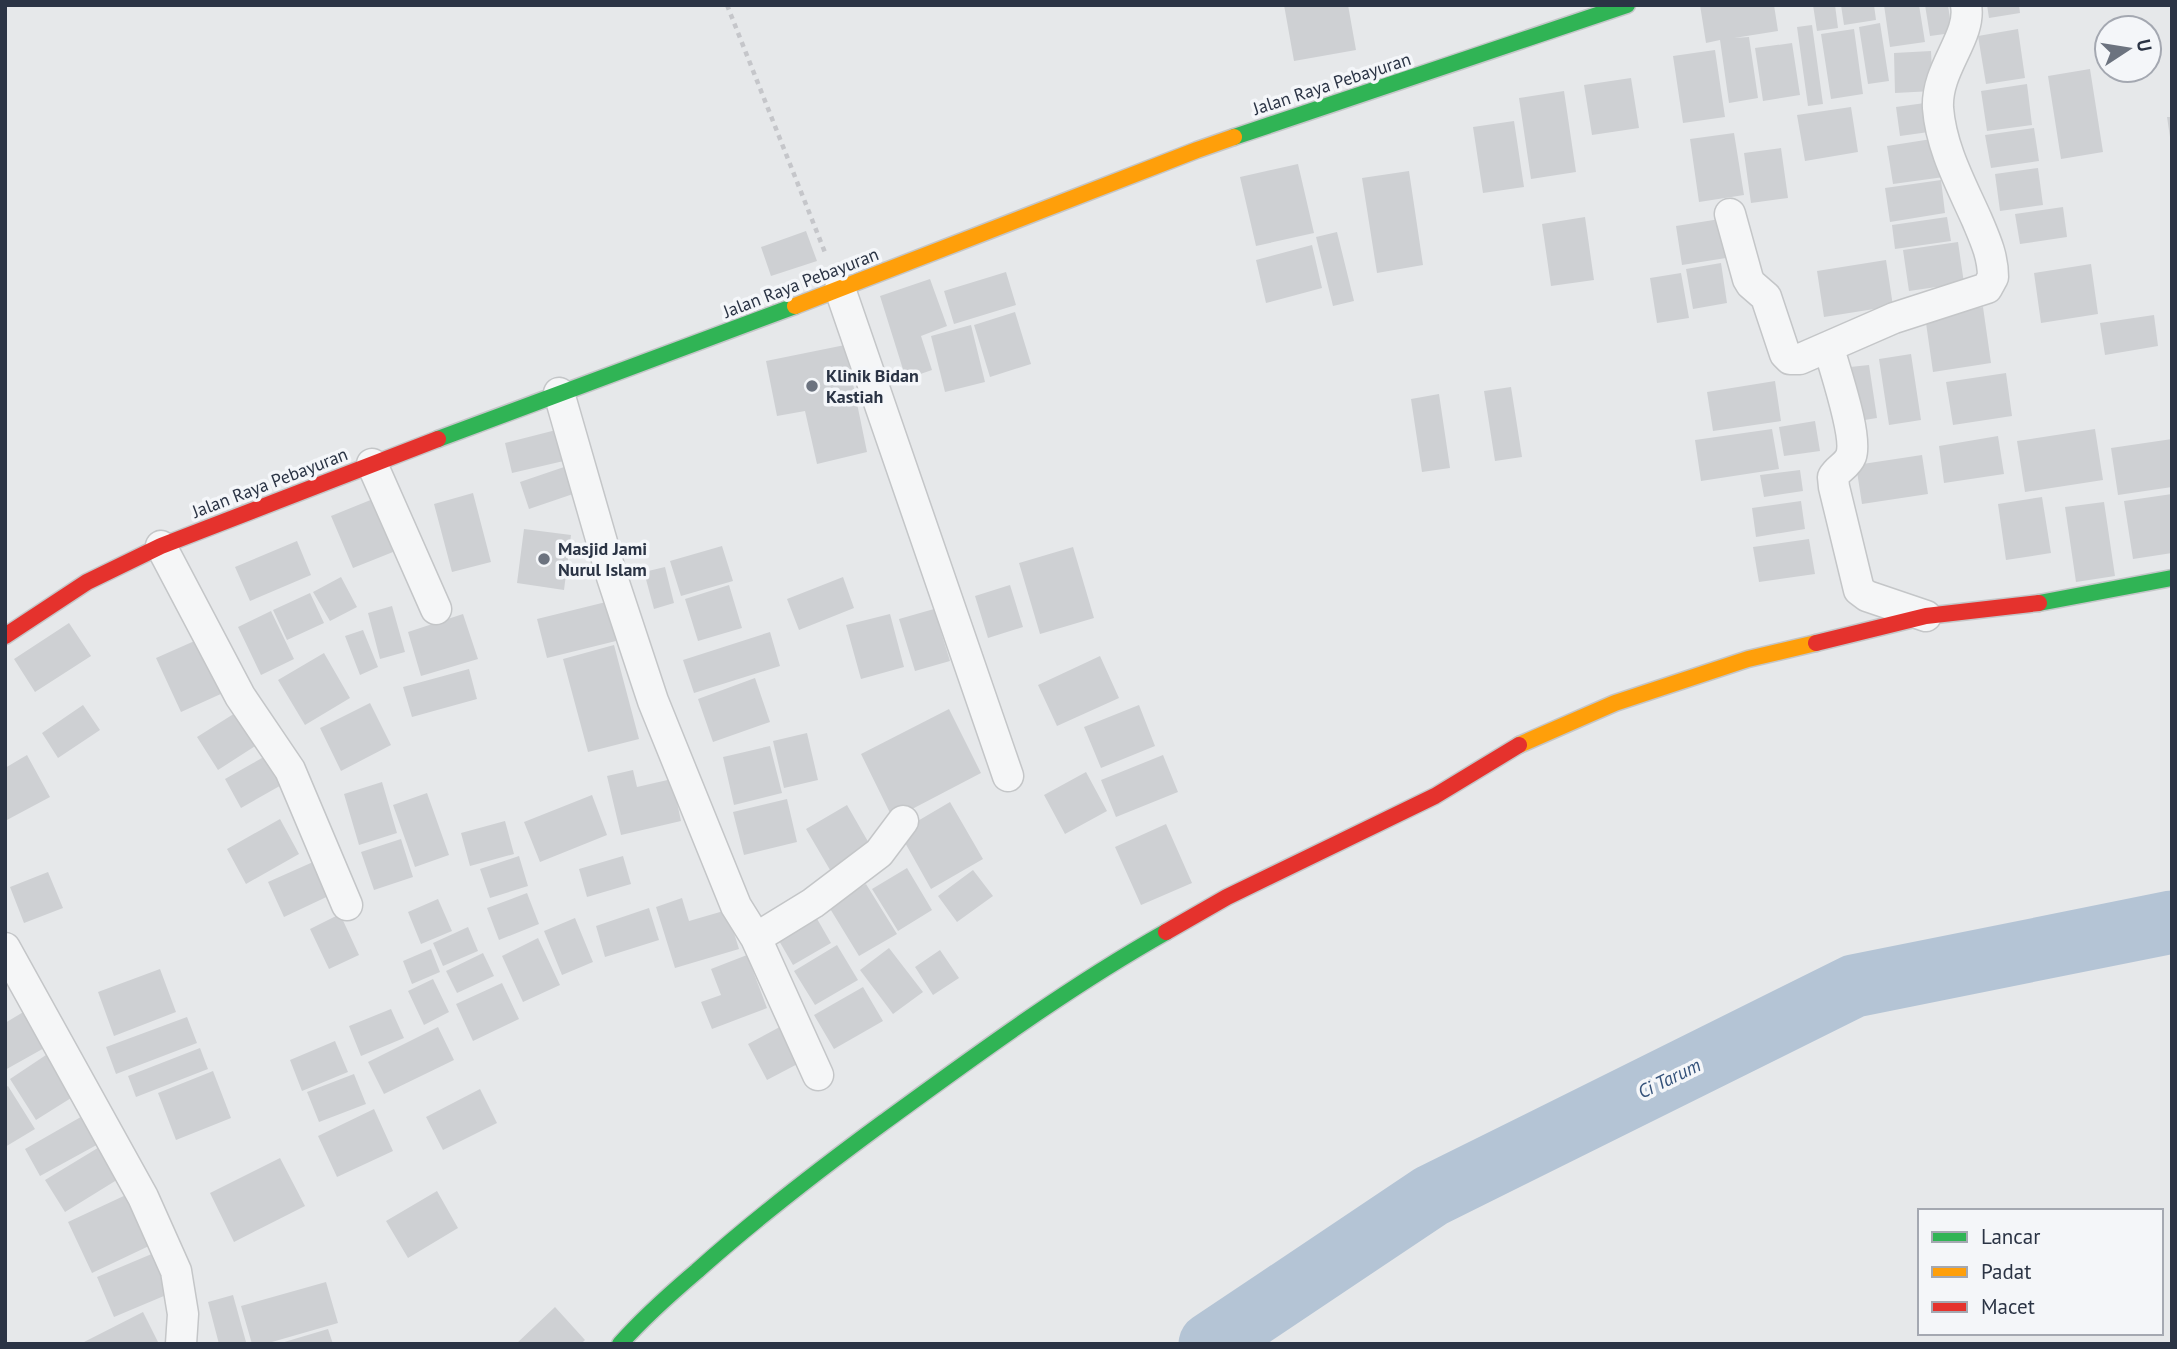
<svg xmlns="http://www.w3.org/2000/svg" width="2177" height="1349" font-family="'PT Sans',sans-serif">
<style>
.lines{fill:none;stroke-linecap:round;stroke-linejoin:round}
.river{stroke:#b4c4d5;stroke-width:63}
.building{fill:#ced0d3}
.street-casing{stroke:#c4c6c8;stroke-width:33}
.fast-casing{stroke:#c4c6c8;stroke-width:19}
.slow-casing{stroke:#c4c6c8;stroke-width:19}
.jam-casing{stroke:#c4c6c8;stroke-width:19}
.path{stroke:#c5c6ca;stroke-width:4.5;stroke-dasharray:5 5;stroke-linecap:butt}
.street{stroke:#f5f6f7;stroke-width:30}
.fast{stroke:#30b455;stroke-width:16}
.slow{stroke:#ff9f0a;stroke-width:16}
.jam{stroke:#e5322d;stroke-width:16}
.poi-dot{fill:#6c737f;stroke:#f4f6f9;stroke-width:2.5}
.labels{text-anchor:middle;stroke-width:7;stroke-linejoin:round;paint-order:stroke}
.street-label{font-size:18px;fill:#2b3445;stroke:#f4f6f9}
.poi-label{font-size:18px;font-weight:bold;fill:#2b3445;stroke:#f4f6f9;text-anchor:start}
.water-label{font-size:19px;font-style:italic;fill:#34527a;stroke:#f4f6f9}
</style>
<rect width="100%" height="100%" fill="#e6e8ea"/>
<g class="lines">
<path class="river" d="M1210,1344L1431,1196L1854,986L2172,922"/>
</g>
<path class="building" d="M1284,5H1348L1356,50L1294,61Z
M1700,5H1774L1778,31L1734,38L1749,37L1758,98L1729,103L1720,40L1706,43Z
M1813,5H1835L1838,28L1817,31Z
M1841,5H1874L1876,20L1844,25Z
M1884,5H1919L1925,42L1890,47Z
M1925,5H1948L1952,33L1930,36Z
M1987,5H2019L2020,13L1989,18Z
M1880,23L1889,81L1868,84L1859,27Z
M1812,25L1823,104L1808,106L1797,27Z
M1854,29L1863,94L1831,99L1821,34Z
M2018,29L2025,78L1986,84L1978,36Z
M1792,43L1800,95L1763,101L1755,48Z
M1715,50L1725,117L1683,123L1673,56Z
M1931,51L1933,91L1895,93L1894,53Z
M2090,69L2103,152L2061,159L2048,76Z
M1631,78L1639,128L1592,135L1584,85Z
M2027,84L2032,125L1987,131L1981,91Z
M1564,91L1576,172L1531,179L1519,98Z
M1932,102L1936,131L1900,136L1896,107Z
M1851,107L1858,152L1805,161L1797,115Z
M2167,117H2172V137H2170Z
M1514,121L1524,187L1483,193L1473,127Z
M2034,128L2039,161L1991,168L1985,135Z
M1734,133L1744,195L1699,202L1690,139Z
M1938,138L1944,177L1893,184L1887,146Z
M1781,148L1788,198L1751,203L1744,153Z
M1298,164L1314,233L1256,246L1240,177Z
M2038,168L2043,205L2000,211L1995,174Z
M1409,171L1423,265L1377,273L1362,178Z
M1941,180L1945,213L1890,222L1885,188Z
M2063,207L2067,237L2020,244L2015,214Z
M1585,217L1594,280L1551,286L1542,224Z
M1947,217L1951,241L1895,249L1892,225Z
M1720,219L1726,258L1682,265L1676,226Z
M806,231L817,261L771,276L761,247Z
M1337,232L1354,301L1333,306L1316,237Z
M1958,242L1964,283L1909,291L1903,250Z
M1312,245L1322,288L1266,303L1256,260Z
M1886,260L1893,306L1824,317L1817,271Z
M1721,263L1727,303L1693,309L1686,269Z
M2091,264L2098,314L2041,323L2034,273Z
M1006,272L1016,305L954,324L944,291Z
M1681,273L1689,318L1657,323L1650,278Z
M930,279L947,326L921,336L932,370L906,379L880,296Z
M1983,307L1991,363L1933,372L1925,316Z
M1015,312L1031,364L990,377L974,325Z
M2154,315L2158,346L2105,355L2100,323Z
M971,325L985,382L945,392L931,336Z
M845,345L867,452L817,464L805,411L777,416L766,361Z
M1911,354L1921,420L1889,425L1879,359Z
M1869,365L1877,418L1858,421L1850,367Z
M2006,373L2012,416L1953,425L1946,382Z
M1775,381L1781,421L1713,431L1707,392Z
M1511,387L1522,457L1495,461L1484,391Z
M1439,394L1450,468L1422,472L1411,399Z
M1815,421L1820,451L1784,456L1779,427Z
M560,429L568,460L512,473L505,443Z
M1772,429L1779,469L1701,481L1695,440Z
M2095,429L2103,480L2025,492L2017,441Z
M1998,436L2004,474L1944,483L1939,446Z
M2172,439V487L2118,495L2111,448Z
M1922,455L1928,494L1862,504L1856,465Z
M567,466L576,493L529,509L520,482Z
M1800,470L1803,491L1764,497L1760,475Z
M473,493L491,562L452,572L434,504Z
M2172,494V553L2133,559L2124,501Z
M2042,497L2051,553L2006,560L1998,504Z
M373,499L393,552L353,568L331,516Z
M1801,501L1805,529L1756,537L1752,508Z
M2104,502L2115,576L2076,582L2065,507Z
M524,529L571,535L564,590L517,583Z
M1809,539L1815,574L1759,582L1753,547Z
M297,541L311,575L250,601L235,567Z
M722,546L733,581L681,596L670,561Z
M1073,547L1094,618L1040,634L1019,563Z
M665,567L674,603L654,609L644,572Z
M341,577L357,607L330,621L313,592Z
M843,577L854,608L799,630L787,599Z
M729,585L742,628L698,641L685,599Z
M1010,585L1023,627L988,638L975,596Z
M310,593L324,623L287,640L273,610Z
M606,602L616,641L547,658L537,619Z
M392,606L405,652L380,659L368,613Z
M934,609L950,661L915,671L899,619Z
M271,611L294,659L261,675L238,627Z
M463,614L478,659L421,676L408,632Z
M890,614L904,667L861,679L846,625Z
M69,623L91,656L35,692L14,659Z
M363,630L378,667L360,675L345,636Z
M770,632L780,666L694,693L683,660Z
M199,639L223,693L181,712L156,658Z
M614,645L639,739L588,752L563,659Z
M324,653L350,698L305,725L278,680Z
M1100,656L1119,698L1057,726L1038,685Z
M469,669L477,699L412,717L403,687Z
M755,678L770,722L713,742L698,699Z
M370,703L391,745L341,771L320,728Z
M83,705L100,730L58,758L42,733Z
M1139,705L1155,746L1101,768L1084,727Z
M949,709L981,773L893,819L861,754Z
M240,710L260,743L218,770L197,737Z
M807,733L818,780L784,788L773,741Z
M770,746L782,793L734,805L723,757Z
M269,754L285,783L241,808L225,779Z
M27,755L50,797L5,821V768Z
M1163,755L1178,792L1116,817L1101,780Z
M633,770L637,787L672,779L681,821L621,835L607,776Z
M1086,772L1107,811L1065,834L1044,795Z
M382,782L397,833L359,845L344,794Z
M427,793L449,855L415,867L393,805Z
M592,795L607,835L540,862L524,822Z
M787,799L797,842L744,855L733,812Z
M950,802L983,859L931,889L899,832Z
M847,805L874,852L833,875L806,829Z
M280,819L299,854L246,884L227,849Z
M505,821L514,854L470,866L461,833Z
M1166,824L1192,883L1141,905L1115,847Z
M401,839L413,877L374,890L361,852Z
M519,856L528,886L490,898L480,869Z
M623,856L631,884L587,897L579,869Z
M322,858L337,892L284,917L268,882Z
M907,868L932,910L898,931L872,889Z
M973,870L993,896L957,922L938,896Z
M48,872L63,908L24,923L10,887Z
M866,884L897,934L859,956L829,907Z
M527,893L539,924L499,940L487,908Z
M682,898L689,921L727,910L739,949L675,968L656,907Z
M438,899L452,931L421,944L408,912Z
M649,908L659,940L605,957L596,926Z
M340,914L359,955L329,969L310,929Z
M816,917L831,943L793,965L778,939Z
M575,918L593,962L562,975L544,931Z
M468,927L478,951L443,966L433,943Z
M538,938L560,985L523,1002L502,956Z
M837,945L858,980L815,1005L794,971Z
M889,948L923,992L893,1014L860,970Z
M431,949L440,972L412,984L403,961Z
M940,950L959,978L933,995L915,967Z
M483,953L494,976L457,993L446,971Z
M747,955L767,1008L712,1029L701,1002L721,995L711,969Z
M160,969L176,1012L114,1036L98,992Z
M433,979L449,1012L424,1025L408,991Z
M502,983L519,1019L473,1041L456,1004Z
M863,987L883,1021L834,1049L814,1015Z
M391,1009L404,1038L361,1056L349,1026Z
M25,1011L46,1047L5,1070V1023Z
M187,1017L197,1043L116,1074L106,1047Z
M789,1022L807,1059L767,1080L748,1044Z
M438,1027L454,1060L384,1094L368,1062Z
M335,1041L348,1072L302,1091L290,1060Z
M200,1048L208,1069L136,1097L128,1076Z
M52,1051L79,1093L36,1120L10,1079Z
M213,1071L231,1118L176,1140L158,1093Z
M354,1074L366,1104L319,1122L307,1092Z
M8,1086L35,1129L5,1147V1088Z
M480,1089L497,1123L443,1150L426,1117Z
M374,1109L393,1151L337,1177L318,1136Z
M86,1114L102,1142L40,1176L25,1149Z
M101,1146L120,1178L65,1212L45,1180Z
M280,1158L305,1206L234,1242L210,1193Z
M437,1191L458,1228L408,1258L386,1221Z
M128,1194L151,1245L92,1273L68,1222Z
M154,1253L171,1293L114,1317L97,1277Z
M326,1282L338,1323L265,1344H252L241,1306Z
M233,1295L246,1342L219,1344L208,1302Z
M555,1307L585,1340L581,1344H516Z
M143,1312L159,1344H85L84,1342Z
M328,1329L333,1344H281V1343Z"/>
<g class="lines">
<g class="street-casing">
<path id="street" d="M1730,214L1748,279L1751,284L1766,297L1785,354L1790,359H1800L1894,318L1987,288L1993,277C1993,256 1985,239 1977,220C1961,184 1941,148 1938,108C1936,68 1972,37 1966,5
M840,289L1008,776
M1829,348C1835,371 1858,436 1851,456C1847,466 1838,468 1833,477L1834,487L1859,590L1867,596L1926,616
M559,393L612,577L653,701L736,906L756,938L818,1075
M372,464L436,609
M161,546L240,696L290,770L347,905
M756,938L813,903L879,853L903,821
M5,948L143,1197L176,1271L183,1314L181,1344"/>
</g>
<g class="fast-casing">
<path id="fast" d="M1234,137L1627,5
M438,439L795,306
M2039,603L2172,578
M620,1344C644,1317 670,1294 697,1271C756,1218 820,1169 884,1122C976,1055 1067,988 1166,932"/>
</g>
<g class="slow-casing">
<path id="slow" d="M795,306L1197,150L1234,137
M1519,745L1615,703L1748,659L1816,643"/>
</g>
<g class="jam-casing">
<path id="jam" d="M5,636L87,582L161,546L438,439
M1816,643L1926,616L2039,603
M1166,932L1227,897L1435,796L1519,745"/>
</g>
<path class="path" d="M727,5L826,255"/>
<use href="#street" class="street"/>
<use href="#fast" class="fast"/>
<use href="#slow" class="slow"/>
<use href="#jam" class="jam"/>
</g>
<g class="poi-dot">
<circle cx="812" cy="386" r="7"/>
<circle cx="544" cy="559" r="7"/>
</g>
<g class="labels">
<g class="street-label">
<text transform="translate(1332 84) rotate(-18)" y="6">Jalan Raya Pebayuran</text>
<text transform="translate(801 283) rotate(-21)" y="6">Jalan Raya Pebayuran</text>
<text transform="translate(270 483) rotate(-21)" y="6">Jalan Raya Pebayuran</text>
</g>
<g class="poi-label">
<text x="826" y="382">Klinik Bidan<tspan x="826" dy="21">Kastiah</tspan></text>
<text x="558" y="555">Masjid Jami<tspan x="558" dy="21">Nurul Islam</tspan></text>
</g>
<g class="water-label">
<text transform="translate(1669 1078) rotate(-26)" y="7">Ci Tarum</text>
</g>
</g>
<rect width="2177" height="1349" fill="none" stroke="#2b3445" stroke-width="14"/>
<rect x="1918" y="1209" width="245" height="126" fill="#f4f6f9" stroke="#a4a8b1" stroke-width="2"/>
<rect x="1932" y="1232" width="35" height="10" fill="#30b455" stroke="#a4a8b1" stroke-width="2"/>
<text x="1981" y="1244" font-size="21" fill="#2b3445">Lancar</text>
<rect x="1932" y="1267" width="35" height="10" fill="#ff9f0a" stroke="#a4a8b1" stroke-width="2"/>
<text x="1981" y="1279" font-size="21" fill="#2b3445">Padat</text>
<rect x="1932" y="1302" width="35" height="10" fill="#e5322d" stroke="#a4a8b1" stroke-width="2"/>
<text x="1981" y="1314" font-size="21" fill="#2b3445">Macet</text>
<g transform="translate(2128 49) rotate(78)"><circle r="33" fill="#f4f6f9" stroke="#a4a8b1" stroke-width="2"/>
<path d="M0-5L12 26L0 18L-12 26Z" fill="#6c737f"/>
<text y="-10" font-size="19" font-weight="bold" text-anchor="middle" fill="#2b3445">U</text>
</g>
</svg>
